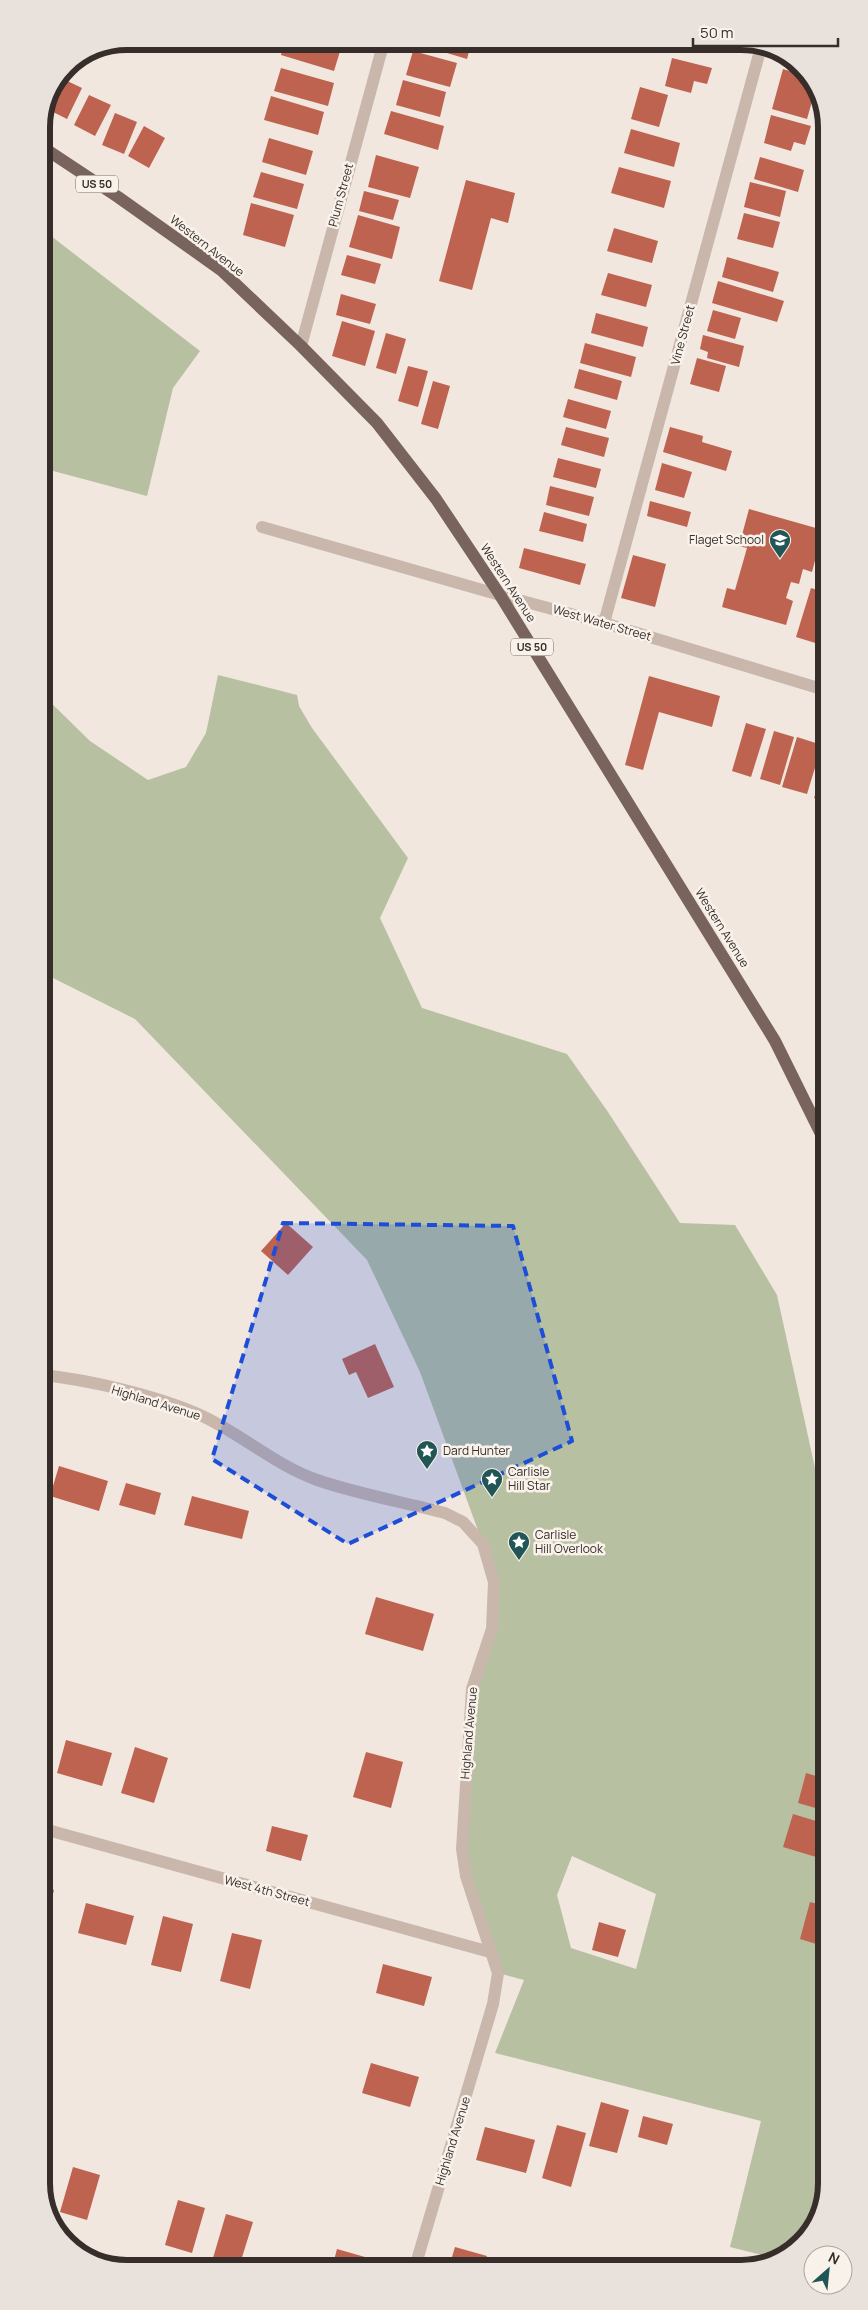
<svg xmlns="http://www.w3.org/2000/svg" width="868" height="2310" font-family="Manrope,sans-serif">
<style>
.green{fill:#b7c0a0;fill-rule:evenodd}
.building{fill:#be6350}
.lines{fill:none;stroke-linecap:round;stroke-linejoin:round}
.minor{stroke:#c9b7ac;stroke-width:12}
.tertiary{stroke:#c9b7ac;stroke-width:12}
.primary{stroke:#78645c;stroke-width:12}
.marked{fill:#1d4ed8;fill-opacity:0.2;stroke:#1d4ed8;stroke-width:4;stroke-dasharray:10 6;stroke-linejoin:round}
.labels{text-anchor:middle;stroke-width:5;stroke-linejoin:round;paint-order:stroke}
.shield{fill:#f9f2eb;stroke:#716864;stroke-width:1}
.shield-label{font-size:11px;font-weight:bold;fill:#372d2a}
.street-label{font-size:12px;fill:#372d2a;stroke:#f9f2eb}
.poi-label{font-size:12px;fill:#372d2a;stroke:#f9f2eb;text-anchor:start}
.rim{fill:none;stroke:#372d2a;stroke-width:6}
</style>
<rect width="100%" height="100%" fill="#f1e7df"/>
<path class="green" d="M42,229L200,351L173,388L147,496L42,468Z
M218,675L297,695L299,706L312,728L408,858L380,918L422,1008L567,1054L608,1112L680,1223L735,1225L777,1295L826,1518L827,2183L809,2235L774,2258L730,2247L761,2121L495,2053L524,1980L498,1973L466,1876L469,1718L494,1606L483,1544L420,1372L367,1260L135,1019L43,973L42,694L90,741L148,780L186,767L206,733ZM572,1856L656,1894L636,1969L571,1948L557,1895Z"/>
<path class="building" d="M471,44L467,59L420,45Z
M332,45L341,48L334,71L281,55L283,46Z
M413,51L457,63L450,87L406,75Z
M672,58L712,68L707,84L694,81L691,93L665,86Z
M281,68L334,83L328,106L274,91Z
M783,69L805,76L818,96L817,100L813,98L807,119L772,109Z
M61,78L82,88L67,119L47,109Z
M403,80L446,92L440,117L396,105Z
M640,87L668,95L659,127L631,119Z
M89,95L111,105L95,136L74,125Z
M271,96L324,112L318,135L264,120Z
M391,111L444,126L438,150L384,134Z
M115,113L137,122L124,154L102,145Z
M771,115L811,126L805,145L794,142L791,151L764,143Z
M144,126L165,138L149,168L128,156Z
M631,129L680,143L674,167L624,153Z
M269,138L313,151L306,175L262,162Z
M376,155L419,167L410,198L368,187Z
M760,157L804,170L798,192L754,179Z
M619,167L671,181L664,208L611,193Z
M261,172L304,184L297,209L253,197Z
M466,180L515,193L508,223L491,218L472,290L439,281Z
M750,182L786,191L780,217L744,207Z
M364,191L399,200L393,220L359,211Z
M251,203L294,215L285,247L243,235Z
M744,213L780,222L773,248L737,239Z
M358,215L400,227L392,259L349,247Z
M614,228L658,241L652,263L607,251Z
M347,255L381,264L375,284L341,275Z
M727,257L779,272L773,292L722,277Z
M608,273L652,285L646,307L601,295Z
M718,281L784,301L777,322L712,303Z
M341,294L376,304L370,324L336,315Z
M713,310L741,318L735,339L707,331Z
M596,313L648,327L643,347L591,333Z
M342,321L375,331L365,366L332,356Z
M386,333L406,339L396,374L376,368Z
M703,335L744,346L739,367L707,358L708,352L700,349Z
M585,343L636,357L631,377L580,363Z
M697,358L726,366L719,392L690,384Z
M408,366L428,371L418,407L398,401Z
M579,369L622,381L617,400L574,388Z
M433,381L450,386L438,429L421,424Z
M568,399L611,411L606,429L563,417Z
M566,427L609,438L604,457L561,445Z
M670,427L703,436L702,442L732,451L726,471L663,452Z
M558,458L601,469L596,488L553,477Z
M662,463L692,472L684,498L655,490Z
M550,486L594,497L589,516L546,505Z
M650,501L691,512L687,527L647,516Z
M749,509L823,530L812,572L803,569L799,584L791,582L786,598L793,601L786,625L722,607L727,588L735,590L747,548L739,546Z
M544,512L587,524L583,542L539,531Z
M524,548L586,564L580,585L519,568Z
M633,555L666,564L655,607L621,598Z
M811,588L824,592L825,646L796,637Z
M649,676L720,696L712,727L659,712L643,770L625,765Z
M746,723L766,729L751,777L732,771Z
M774,731L794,737L780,785L760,779Z
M797,737L822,745L807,794L782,787Z
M825,765V801L814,798Z
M286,1223L313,1247L288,1275L261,1251Z
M375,1344L394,1387L368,1398L356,1372L349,1375L342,1359Z
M59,1466L108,1481L99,1511L50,1496Z
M126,1483L161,1493L155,1515L119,1505Z
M192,1496L249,1511L242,1539L184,1525Z
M376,1597L434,1614L423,1651L365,1634Z
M66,1740L112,1753L102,1786L57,1773Z
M135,1747L168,1758L154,1803L121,1793Z
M366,1752L403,1762L391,1808L353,1797Z
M806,1773L826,1779V1811L798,1803Z
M793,1814L826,1824V1860L783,1847Z
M272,1826L308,1835L301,1861L266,1851Z
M44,1887L54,1890L47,1918L44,1917Z
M810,1902L826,1906V1947L800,1939Z
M86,1903L134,1916L126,1945L78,1933Z
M163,1916L193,1924L181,1972L151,1965Z
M599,1922L626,1930L618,1957L592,1950Z
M232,1933L262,1940L250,1989L220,1981Z
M383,1964L432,1977L424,2006L376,1993Z
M371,2063L419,2077L410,2107L362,2093Z
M601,2102L629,2110L617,2153L589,2146Z
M643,2116L673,2124L667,2145L638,2137Z
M557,2125L586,2133L571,2187L542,2178Z
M485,2127L535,2140L526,2173L476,2160Z
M73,2167L100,2175L87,2220L60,2212Z
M178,2200L205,2208L192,2253L165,2245Z
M226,2214L253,2222L239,2267L213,2258Z
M455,2247L487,2256L484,2267H449Z
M337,2249L365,2257L362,2267L332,2268Z"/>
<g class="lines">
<path class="minor" d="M301,346L383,45
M262,527L500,595
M604,623L761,47
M43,1375C89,1380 155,1395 198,1414C239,1432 273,1464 317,1480C358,1494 403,1502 445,1513L463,1522L483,1544L494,1582L492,1629L472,1689L462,1849L466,1876L498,1973L493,2004L415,2267
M44,1829L490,1952"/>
<path class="tertiary" d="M500,595L604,623L825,690"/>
<path class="primary" d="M41,146L118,197L221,270L301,346L377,423L436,499L500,595L775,1041L825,1142"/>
</g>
<path class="marked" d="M283,1223L513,1226L572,1441L348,1544L212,1459Z"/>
<defs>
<g id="school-pin" transform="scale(1.125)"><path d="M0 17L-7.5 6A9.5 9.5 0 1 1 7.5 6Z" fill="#225656" stroke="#f9f2eb"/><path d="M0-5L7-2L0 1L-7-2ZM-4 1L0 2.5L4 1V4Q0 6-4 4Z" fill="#fff"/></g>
<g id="sight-pin" transform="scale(1.125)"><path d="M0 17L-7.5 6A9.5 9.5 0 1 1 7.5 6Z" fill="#225656" stroke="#f9f2eb"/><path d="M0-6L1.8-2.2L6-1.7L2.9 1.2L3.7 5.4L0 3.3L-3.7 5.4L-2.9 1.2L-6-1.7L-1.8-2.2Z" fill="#fff"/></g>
</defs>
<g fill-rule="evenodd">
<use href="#school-pin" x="780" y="540"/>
<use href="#sight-pin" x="427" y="1451"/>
<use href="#sight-pin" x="492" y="1479"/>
<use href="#sight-pin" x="519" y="1542"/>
</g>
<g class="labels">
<g class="shield">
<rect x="76" y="175.5" width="42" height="17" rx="4"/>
<rect x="511" y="638.5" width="42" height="17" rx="4"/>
</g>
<g class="shield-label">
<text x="97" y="188">US 50</text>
<text x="532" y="651">US 50</text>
</g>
<g class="street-label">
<text transform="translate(341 195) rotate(-75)" y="4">Plum Street</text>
<text transform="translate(207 246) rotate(38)" y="4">Western Avenue</text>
<text transform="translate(683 335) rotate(-75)" y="4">Vine Street</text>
<text transform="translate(508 583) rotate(57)" y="4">Western Avenue</text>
<text transform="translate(602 623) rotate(16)" y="4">West Water Street</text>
<text transform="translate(722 928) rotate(58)" y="4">Western Avenue</text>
<text transform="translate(156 1403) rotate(17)" y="4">Highland Avenue</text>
<text transform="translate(469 1733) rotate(-85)" y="4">Highland Avenue</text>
<text transform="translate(267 1891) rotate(15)" y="4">West 4th Street</text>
<text transform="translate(453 2141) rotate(-73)" y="4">Highland Avenue</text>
</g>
<g class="poi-label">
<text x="764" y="544" text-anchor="end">Flaget School</text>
<text x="443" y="1455">Dard Hunter</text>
<text x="508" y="1476">Carlisle<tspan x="508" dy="14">Hill Star</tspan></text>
<text x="535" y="1539">Carlisle<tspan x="535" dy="14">Hill Overlook</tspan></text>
</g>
</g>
<path d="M0 0H868V2310H0ZM127 50H741A77 77 0 0 1 818 127V2183A77 77 0 0 1 741 2260H127A77 77 0 0 1 50 2183V127A77 77 0 0 1 127 50Z" fill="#e9e2dc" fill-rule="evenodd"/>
<path class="rim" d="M127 50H741A77 77 0 0 1 818 127V2183A77 77 0 0 1 741 2260H127A77 77 0 0 1 50 2183V127A77 77 0 0 1 127 50Z"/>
<g transform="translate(828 2270) rotate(27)"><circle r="24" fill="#f9f2eb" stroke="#aba39e"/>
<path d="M0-4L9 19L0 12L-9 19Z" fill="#225656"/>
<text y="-8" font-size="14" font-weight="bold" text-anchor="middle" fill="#372d2a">N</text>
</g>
<path d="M693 38v8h145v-8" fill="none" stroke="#372d2a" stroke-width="2.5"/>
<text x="700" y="38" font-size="15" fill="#372d2a" stroke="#f9f2eb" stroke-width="4" paint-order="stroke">50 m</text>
</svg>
